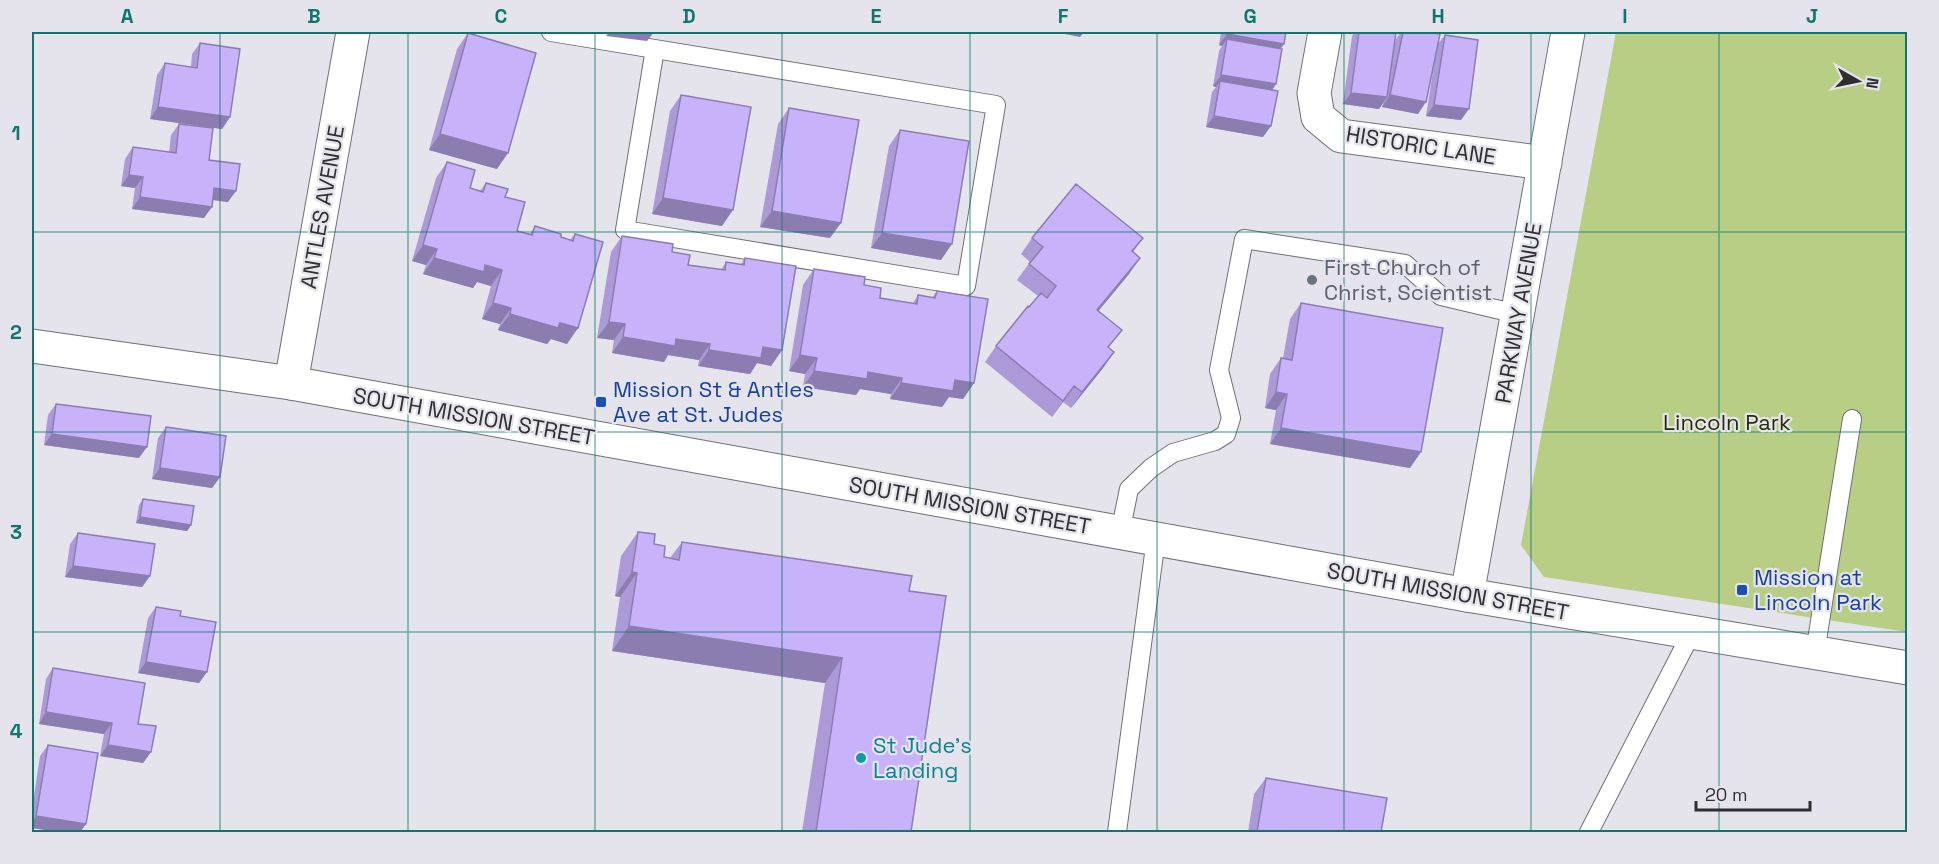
<svg xmlns="http://www.w3.org/2000/svg" width="1939" height="864" font-family="'Space Grotesk',sans-serif">
<style>
.green{fill:#b8ce85}
.lines{fill:none;stroke-linecap:round;stroke-linejoin:round}
.service-casing{stroke:#716f76;stroke-width:20}
.minor-casing{stroke:#716f76;stroke-width:35}
.secondary-casing{stroke:#716f76;stroke-width:35}
.service{stroke:#fff;stroke-width:18}
.minor{stroke:#fff;stroke-width:33}
.secondary{stroke:#fff;stroke-width:33}
.wall{fill:#ac9ad8}
.shaded-wall{fill:#8c7db0}
.building{fill:#c8b3fb;stroke:#8c7db0;stroke-width:1.5}
.grid{fill:none;stroke:#0f766e;stroke-width:1.5;stroke-opacity:0.55}
.worship-dot{fill:#6b7280;stroke:#e5e3eb;stroke-width:2}
.transit-dot{fill:#1a4fb4;stroke:#e5e3eb;stroke-width:2}
.culture-dot{fill:#0f9aa8;stroke:#e5e3eb;stroke-width:2}
.labels{text-anchor:middle;stroke-width:4.5;stroke-linejoin:round;paint-order:stroke}
.street-label{font-size:22px;fill:#2f2f32;stroke:#e5e3eb}
.worship-label{font-size:22px;fill:#5b616d;stroke:#e5e3eb;text-anchor:start}
.transit-label{font-size:22px;fill:#164399;stroke:#e5e3eb;text-anchor:start}
.park-label{font-size:22px;fill:#252f05;stroke:#e5e3eb}
.culture-label{font-size:22px;fill:#0d838f;stroke:#e5e3eb;text-anchor:start}
.neatline{fill:none;stroke:#0f766e;stroke-width:2}
.grid-label{font-size:20px;text-anchor:middle;font-weight:bold;fill:#0f766e}
</style>
<rect width="100%" height="100%" fill="#e5e3eb"/>
<path class="green" d="M1616,32H1907V632L1544,577L1521,545Z"/>
<g class="lines">
<g class="service-casing">
<path id="service" d="M551,32L996,105L966,286L625,230L655,49
M1120,533L1129,489L1151,468L1173,453L1215,441L1226,434L1231,418L1219,370L1244,239L1405,264L1441,296L1517,314
M1815,653L1852,419
M1117,832L1156,539
M1589,832L1692,632"/>
</g>
<g class="minor-casing">
<path id="minor" d="M1325,32L1314,93L1318,117L1341,136L1545,163
M291,383L353,32
M1467,595L1568,32"/>
</g>
<g class="secondary-casing">
<path id="secondary" d="M32,346L291,383L1467,595L1908,668"/>
</g>
<use href="#service" class="service"/>
<use href="#minor" class="minor"/>
<use href="#secondary" class="secondary"/>
</g>
<path class="wall" d="M1221,32H1286L1284,44L1280,49L1276,84L1272,90L1263,137L1206,127L1212,92L1216,87L1213,86L1219,51L1222,46L1219,45Z
M1355,32H1396L1393,51L1396,39L1401,32H1425L1437,45L1445,35L1461,120L1426,116L1435,58L1418,114L1382,107L1383,103L1379,109L1343,104L1352,36Z
M468,33L497,169L429,150L457,49Z
M200,43L230,117L222,129L150,119L157,75L165,63L191,67L192,54Z
M681,95L722,226L652,214L670,111Z
M789,108L830,238L760,227L778,124Z
M179,124L209,160L228,202L213,200L204,218L132,209L135,188L121,186L125,159L133,147L169,153L171,135Z
M900,130L941,260L871,248L889,146Z
M447,162L470,188L480,191L486,183L505,197L517,231L530,234L535,226L561,237L570,240L575,234L567,344L551,339L547,344L498,330L500,324L482,319L491,286L477,282L473,288L423,274L426,265L412,261L436,178Z
M622,236L672,252L688,265L721,270L726,262L741,264L745,258L782,350L771,366L757,363L750,374L698,366L699,360L668,355L664,362L612,353L614,340L597,338L611,252Z
M1032,238H1143L1133,252L1129,274L1098,311L1109,348L1114,352L1103,368L1071,408L1063,402L1052,417L985,362L996,346L1038,296L1017,280L1030,262L1021,254Z
M814,269L864,285L880,298L913,303L918,295L932,298L937,291L974,383L963,399L949,397L942,407L890,399L891,394L860,389L856,395L803,387L805,374L789,371L803,285Z
M1301,303L1410,468L1270,444L1276,410L1265,408L1270,374L1281,358H1283L1290,319Z
M56,404L139,458L44,445L48,415Z
M166,427L220,477L212,488L152,479L158,438Z
M143,499L191,525L187,531L136,523L139,505Z
M638,532L654,544L664,557L670,558L682,542L909,591L911,832H802L825,683L612,651L620,597L615,596L621,556Z
M78,533L150,576L142,587L65,577L70,544Z
M156,607L180,616L207,672L199,683L138,673L148,618Z
M53,668L138,724L151,752L143,763L100,756L104,734L39,724L46,679Z
M48,745L86,824L80,832H60L32,828V809L40,756Z
M1266,778L1381,832H1248L1254,794Z"/>
<path class="shaded-wall" d="M609,32H654L647,41L606,36Z
M1055,32H1084L1080,37Z
M1227,34L1284,44L1276,55L1227,39L1222,46L1219,45Z
M1221,75L1276,84L1268,96L1220,81L1216,87L1213,86Z
M1351,93L1387,97L1379,109L1343,104Z
M1390,95L1426,102L1418,114L1382,107Z
M1434,105L1469,109L1461,120L1426,116Z
M158,107L230,117L222,129L150,119Z
M1214,116L1271,126L1263,137L1206,127Z
M440,134L508,153L497,169L429,150Z
M129,175L143,177L135,188L121,186Z
M214,188L236,191L228,202L206,199Z
M140,197L212,207L204,218L132,209Z
M663,198L733,210L722,226L652,214Z
M772,211L841,223L830,238L760,227Z
M882,233L952,244L941,260L871,248Z
M423,245L437,249L426,265L412,261Z
M434,258L485,265L502,270L491,286L477,282L473,288L423,274Z
M1140,258L1129,274L1086,326L1097,310Z
M493,303L511,308L500,324L482,319Z
M510,314L560,323L578,328L567,344L551,339L547,344L498,330Z
M609,322L625,324L614,340L597,338Z
M623,337L676,339L710,344L699,360L668,355L664,362L612,353Z
M763,347L782,350L771,366L757,363L750,374L698,366L709,350Z
M1114,352L1103,368L1071,408L1082,392Z
M800,355L817,358L805,374L789,371Z
M814,371L868,372L902,378L891,394L860,389L856,395L803,387Z
M955,380L974,383L963,399L949,397L942,407L890,399L901,383Z
M1074,386L1063,402L1052,417L1063,401Z
M1276,392L1287,394L1276,410L1265,408Z
M1281,428L1421,452L1410,468L1270,444Z
M52,434L147,447L139,458L44,445Z
M160,468L220,477L212,488L152,479Z
M140,517L191,525L187,531L136,523Z
M73,566L150,576L142,587L65,577Z
M632,572L637,573L620,597L615,596Z
M629,626L842,658L825,683L612,651Z
M146,662L207,672L199,683L138,673Z
M46,712L112,723L104,734L39,724Z
M108,745L151,752L143,763L100,756Z
M36,816L86,824L80,832H60L32,828V823Z"/>
<path class="building" d="M1227,32H1286L1284,44L1227,34Z
M1359,32H1396L1387,97L1351,93Z
M1403,32H1425L1440,34L1426,102L1390,95Z
M468,33L536,53L508,153L440,134Z
M1445,35L1478,40L1469,109L1434,105Z
M1227,39L1282,49L1276,84L1221,75Z
M200,43L240,49L230,117L158,107L165,63L197,68Z
M1220,81L1278,91L1271,126L1214,116Z
M681,95L751,107L733,210L663,198Z
M789,108L859,120L841,223L772,211Z
M179,124L213,128L209,160L240,164L236,191L214,188L212,207L140,197L143,177L129,175L133,147L176,153Z
M900,130L969,141L952,244L882,233Z
M447,162L475,170L470,188L483,192L486,183L508,189L505,197L525,202L517,231L532,235L535,226L561,234V237L573,241L575,234L603,242L578,328L560,323L558,328L510,314L511,308L493,303L502,270L485,265L484,272L434,258L437,249L423,245Z
M1076,184L1143,238L1132,251L1140,258L1097,310L1122,330L1108,347L1114,352L1082,392L1074,386L1063,401L996,346L1028,306L1029,307L1041,293L1047,298L1056,286L1029,264L1043,247L1032,238Z
M622,236L673,244L672,252L690,255L688,265L725,270L726,262L744,265L745,258L796,266L782,350L763,347L761,358L709,350L710,344L676,339L675,346L623,337L625,324L609,322Z
M814,269L865,277L864,285L881,288L880,298L917,304L918,295L935,298L937,291L988,299L974,383L955,380L953,391L901,383L902,378L868,372L867,379L814,371L817,358L800,355Z
M1301,303L1443,328L1421,452L1281,428L1287,394L1276,392L1281,358L1292,360Z
M56,404L151,416L147,447L52,434Z
M166,427L226,436L220,477L160,468Z
M143,499L194,506L191,525L140,517Z
M638,532L655,534L654,544L665,546L664,557L679,560L682,542L912,576L909,591L946,596L911,832H816L842,658L629,626L637,573L632,572Z
M78,533L155,544L150,576L73,566Z
M156,607L181,611L180,616L216,622L207,672L146,662Z
M53,668L145,683L138,724L156,726L151,752L108,745L112,723L46,712Z
M48,745L98,753L86,824L36,816Z
M1266,778L1387,798L1381,832H1257Z"/>
<path class="grid" d="M220,32V832M408,32V832M595,32V832M782,32V832M970,32V832M1157,32V832M1344,32V832M1531,32V832M1719,32V832M32,232H1908M32,432H1908M32,632H1908"/>
<circle class="worship-dot" cx="1312" cy="280" r="6"/>
<g class="transit-dot">
<rect x="595" y="396" width="12" height="12" rx="3"/>
<rect x="1736" y="584" width="12" height="12" rx="3"/>
</g>
<circle class="culture-dot" cx="861" cy="758" r="6"/>
<g class="labels">
<g class="street-label">
<text transform="translate(1421 145) rotate(9)" y="8">HISTORIC LANE</text>
<text transform="translate(322 207) rotate(-80)" y="8">ANTLES AVENUE</text>
<text transform="translate(1518 313) rotate(-80)" y="8">PARKWAY AVENUE</text>
<text transform="translate(474 416) rotate(10)" y="8">SOUTH MISSION STREET</text>
<text transform="translate(970 505) rotate(10)" y="8">SOUTH MISSION STREET</text>
<text transform="translate(1448 591) rotate(10)" y="8">SOUTH MISSION STREET</text>
</g>
<g class="worship-label">
<text x="1324" y="275">First Church of<tspan x="1324" dy="25">Christ, Scientist</tspan></text>
</g>
<g class="transit-label">
<text x="613" y="397">Mission St &amp; Antles<tspan x="613" dy="25">Ave at St. Judes</tspan></text>
<text x="1754" y="585">Mission at<tspan x="1754" dy="25">Lincoln Park</tspan></text>
</g>
<g class="park-label">
<text x="1727" y="430">Lincoln Park</text>
</g>
<g class="culture-label">
<text x="873" y="753">St Jude's<tspan x="873" dy="25">Landing</tspan></text>
</g>
</g>
<rect width="1939" height="864" fill="none" stroke="#e5e3eb" stroke-width="66"/>
<g transform="translate(1858 81) rotate(99)" stroke="#e5e3eb" stroke-width="4.5" paint-order="stroke">
<path d="M0-4.5L10 22L0 15L-10 22Z" fill="#2f2f32"/>
<text y="-9" font-size="16" font-weight="bold" text-anchor="middle" fill="#2f2f32">N</text>
</g>
<path d="M1696 801v9h114v-9" fill="none" stroke="#2f2f32" stroke-width="3"/>
<text x="1705" y="801" font-size="18" fill="#2f2f32" stroke="#e5e3eb" stroke-width="4.5" paint-order="stroke">20 m</text>
<rect x="33" y="33" width="1873" height="798" class="neatline"/>
<g class="grid-label">
<text x="127" y="23">A</text>
<text x="314" y="23">B</text>
<text x="501" y="23">C</text>
<text x="689" y="23">D</text>
<text x="876" y="23">E</text>
<text x="1063" y="23">F</text>
<text x="1250" y="23">G</text>
<text x="1438" y="23">H</text>
<text x="1625" y="23">I</text>
<text x="1812" y="23">J</text>
<text x="16" y="140">1</text>
<text x="16" y="339">2</text>
<text x="16" y="539">3</text>
<text x="16" y="738">4</text>
</g>
</svg>
